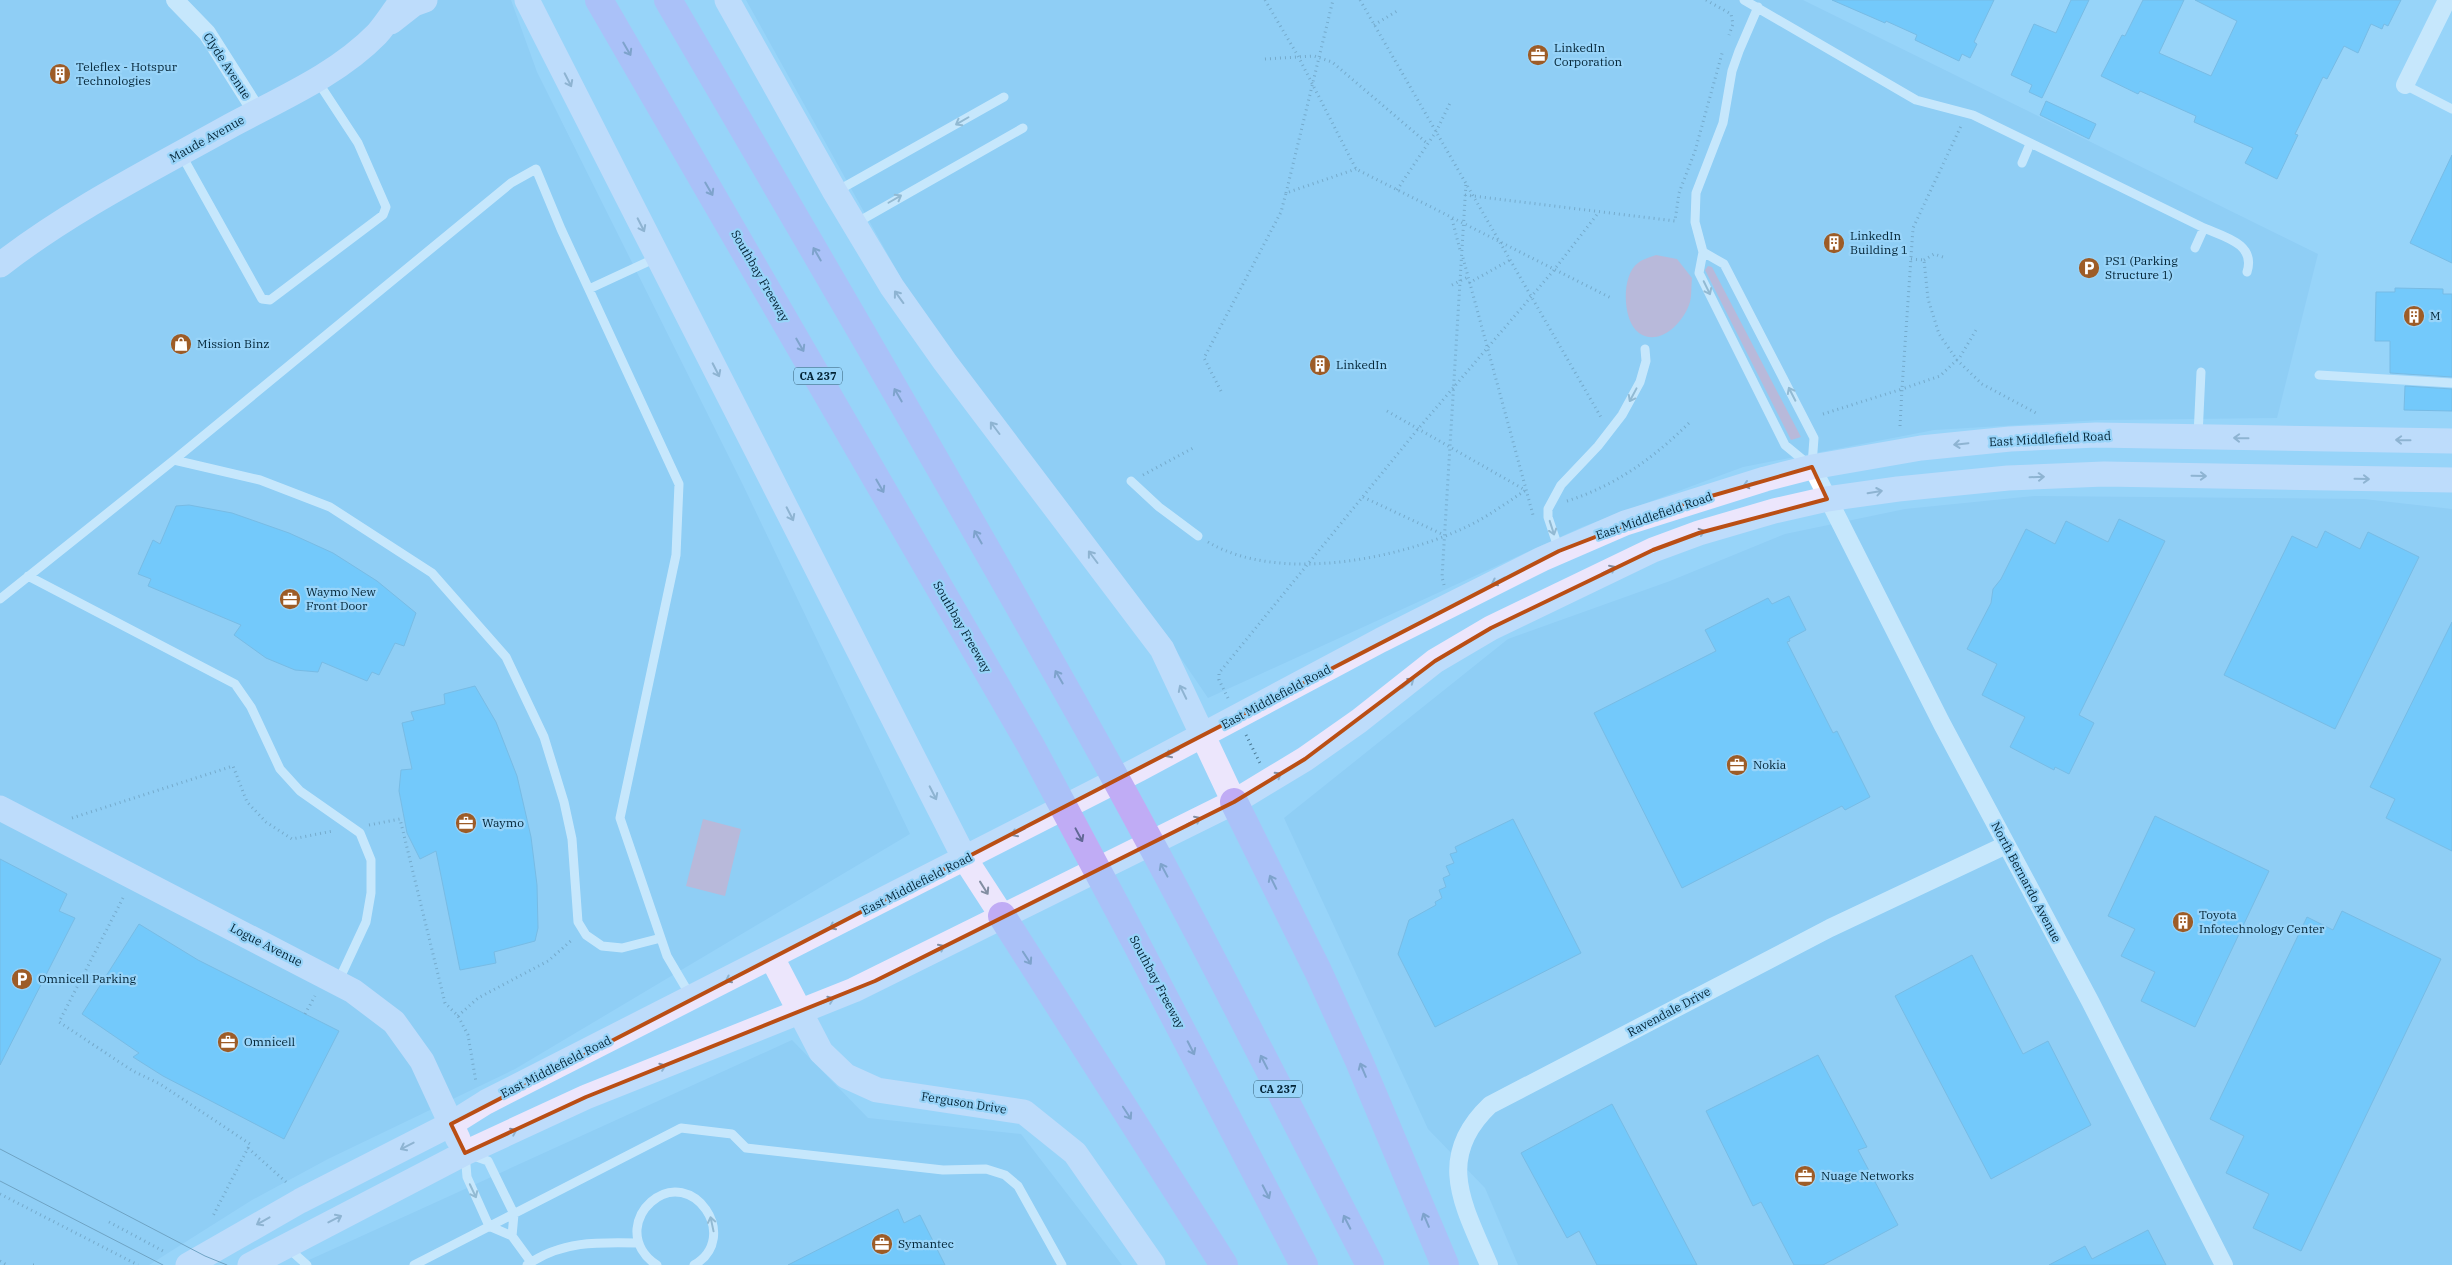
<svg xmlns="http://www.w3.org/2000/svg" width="2452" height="1265" font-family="'IBM Plex Serif',serif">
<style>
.built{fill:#85c7ef}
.green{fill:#df9ab3}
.building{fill:#47bdfc;stroke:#519ecb}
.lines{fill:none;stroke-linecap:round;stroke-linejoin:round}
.path{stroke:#4b7994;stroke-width:3;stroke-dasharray:1 4;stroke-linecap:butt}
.lane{stroke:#fff;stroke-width:9}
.street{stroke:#fff;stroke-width:18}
.secondary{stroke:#ece6fc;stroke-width:25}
.highway{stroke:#c0acf5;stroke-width:28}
.tram{stroke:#3d6982;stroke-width:1}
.oneway{stroke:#616895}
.oneway2{stroke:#838ea2}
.oneway3{stroke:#8d9ca4}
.marked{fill:none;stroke:#ba4e14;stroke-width:4;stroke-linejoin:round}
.labels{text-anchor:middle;stroke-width:4.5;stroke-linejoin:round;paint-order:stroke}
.shield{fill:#98d4f9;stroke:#2f5870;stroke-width:1}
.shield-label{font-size:11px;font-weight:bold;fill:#022335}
.poi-label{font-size:12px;fill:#022335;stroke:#98d4f9;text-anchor:start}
.street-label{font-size:12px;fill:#022335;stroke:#98d4f9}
</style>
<rect width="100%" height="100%" fill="#98d4f9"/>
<path class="built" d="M0,0H511L537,72L743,485L910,834L515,1069L328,1159L252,1200L149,1265H0Z
M746,0H1803L2318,254L2277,418L2100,420L1934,430L1743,467L1582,527L1208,698L1176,651L966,373L902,280Z
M2035,496L2364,499L2452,509V1265H1518L1485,1188L1428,1129L1284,818L1508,639L1670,581L1785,534L1905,509Z
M792,1040L868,1118L1021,1134L1122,1265H298Z"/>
<path class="green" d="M1656,255L1677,259L1692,278C1691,287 1692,298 1689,305C1682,324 1659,347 1639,333C1622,321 1621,275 1638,263C1643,259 1651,257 1656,255Z
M1708,266L1712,267L1801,437L1791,440L1705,270Z
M703,819L741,829L725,896L686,886Z"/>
<path class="building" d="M1832,0H1994L1974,42L1977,44L1970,58L1962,54L1959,61L1915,40L1917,35L1886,21L1885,23Z
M2071,0H2089L2042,98L2029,92L2032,85L2011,75L2034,24L2056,33Z
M2143,0H2184L2159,53L2211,76L2237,21L2195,0H2401L2388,26L2384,24L2382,29L2371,24L2358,53L2344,46L2327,79L2323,77L2303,118L2295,134L2298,135L2277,179L2245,163L2253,148L2194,122L2196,116L2140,91L2138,94L2101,76L2122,35L2125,36Z
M2046,101L2096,124L2089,139L2040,115Z
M2452,155V263L2410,243Z
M2395,288L2443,289V294H2452V377L2390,373V341H2375L2376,292H2395Z
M2405,386L2452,389V411L2404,410Z
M189,505L232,513L289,533L333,553L377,581L416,613L404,646L395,643L379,675L372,672L367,681L322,662L318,672L295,670L266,658L234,635L241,625L148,586L151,579L138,574L153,540L160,544L176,506Z
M2119,519L2165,541L2079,715L2094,723L2069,774L2055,767L2054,770L2010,747L2025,717L1982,695L1997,664L1967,649L1991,603L1993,589L2001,579L2026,529L2055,544L2066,521L2108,542Z
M2325,531L2360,549L2368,532L2419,557L2335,729L2224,675L2292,536L2317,548Z
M1789,596L1806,630L1789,639L1790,641L1787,642L1833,733L1837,731L1870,797L1845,810L1842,806L1682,888L1594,713L1716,651L1705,630L1768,598L1772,604Z
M2452,622V851L2386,818L2395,799L2370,787Z
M475,686L496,722L517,776L531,837L537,885L538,928L535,941L494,952L496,963L460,970L436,851L420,859L407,833L399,791L401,770L412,769L402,723L414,720L411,712L445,704L444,694Z
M2155,816L2269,871L2195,1027L2141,1001L2155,972L2121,956L2135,929L2108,916Z
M1513,819L1581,953L1435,1027L1398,954L1409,920L1436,905L1435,902L1442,898L1439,890L1446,887L1443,878L1450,875L1446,866L1454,863L1450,854L1457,852L1455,847Z
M0,859L67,894L59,911L75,918L0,1065Z
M2342,911L2441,959L2301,1251L2253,1228L2269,1194L2226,1173L2244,1136L2210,1119L2307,917L2333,930Z
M139,924L198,960L339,1031L284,1139L163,1076L133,1057L139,1053L82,1014Z
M1972,955L2023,1054L2048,1041L2091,1125L1991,1179L1895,996Z
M1818,1055L1867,1147L1858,1150L1898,1225L1823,1265H1794L1761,1202L1753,1206L1706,1111Z
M1612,1104L1697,1265H1597L1579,1231L1567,1238L1521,1153Z
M898,1209L904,1223L920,1215L945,1265H788Z
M2148,1230L2166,1265H2049L2085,1246L2092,1259Z"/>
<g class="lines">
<path class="path" d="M1265,0L1298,56L1356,169L1613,299
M1360,0L1602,419
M1706,0L1731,14L1733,24L1729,35
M1374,25L1397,11
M1265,59L1314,56L1332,62L1428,144
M1397,190L1437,130L1450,103
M1286,193L1333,0
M1465,195L1675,221L1679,193L1695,151L1723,50
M1452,219L1460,250
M1463,258L1533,515
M1911,259L1924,260L1928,299L1939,334L1957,360L1982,384L2036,413
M1924,260L1934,254L1946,258
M1469,283L1510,260
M1452,285L1468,277
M1221,391L1204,358L1281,212L1286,193L1356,169
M1387,411L1525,490
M1823,414L1902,389L1913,228L1961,126
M1900,426L1902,389L1940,376L1960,357L1976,330
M1143,475L1195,447
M1363,497L1444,535
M1567,501C1615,486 1654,458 1690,422
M1208,542C1277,583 1395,560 1464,528C1486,518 1506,503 1526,490
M1444,585L1442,577L1466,183
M1228,698L1219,680V673L1418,429L1554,270L1599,212
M1246,735L1260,763
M72,818L233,766L247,802L266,822L292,839L333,831
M369,825L400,819L445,1003L458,1016L468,1035L476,1082
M123,898L59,1022L133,1071L160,1084L250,1144L213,1216
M305,1014L315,996
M458,1016L478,998L548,961L573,939
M248,1148L286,1182
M0,1194L138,1265
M109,1222L165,1252
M0,1261L7,1265
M33,1265H36"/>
<path class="lane" d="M1744,0L1916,100L1973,115L2204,228C2225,237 2256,244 2247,272
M1758,7L1739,51L1732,71L1723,123L1696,193L1695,222L1703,252L1699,273L1785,445L1808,464
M2405,85L2452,109
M181,154L262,299L270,300L383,215L386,207L358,143L318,82
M2022,163L2030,144
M837,191L1004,97
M856,223L1023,128
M2195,248L2204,228
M1703,252L1724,264L1814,438L1812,465
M589,289L656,258
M2319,375L2452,383
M2198,436L2201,372
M174,460L260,480L330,507L432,573L506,657L544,737L564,802L572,839L578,922L586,935L602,946L622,948L661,938
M1131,481L1159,507L1198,536
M1559,550L1548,517V509L1561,485L1598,446L1622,415L1640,382L1646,361L1645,349
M28,576L235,684L251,707L280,769L300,791L360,833L371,860V893L366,922L338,982
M0,599L174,460L511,183L536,169L561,229L679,484L676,555L620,818L667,956L690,995
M512,1236L514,1214L488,1161L465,1153L467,1177L489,1226L512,1236L531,1262
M288,1248L307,1265
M414,1265L681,1128L732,1134L746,1148L943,1170L986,1169L1005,1175L1018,1186L1062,1265
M527,1265C561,1241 598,1242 638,1243
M657,1265C644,1257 636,1244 637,1229C638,1219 643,1209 651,1202C692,1166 742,1237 694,1265"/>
<path class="street" d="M175,0L207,33L257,112
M2405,85L2447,0
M1812,467L1942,724L2090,1001L2224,1265
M1489,1265C1464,1206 1434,1158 1490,1105L1830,928L2006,845"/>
<path class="secondary" d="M527,0L965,859L1002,916
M727,0L835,192L892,287L945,362L1162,649L1234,802
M391,22L414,4L425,0
M0,265C71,210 151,170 230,126C280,99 337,75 377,34C386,24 394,11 402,0
M0,808L353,991L394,1022L422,1061L458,1139
M772,958L821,1052L846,1076L877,1090L1024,1112L1075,1153L1153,1265
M188,1265L300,1201L451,1124L486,1102L1139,769L1381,640L1542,559L1625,523L1765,479L1812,467L1921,448L2010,439L2096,435L2452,441
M250,1265L465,1153L586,1097L854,990L1234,802L1305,759L1359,721L1435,661L1491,628L1653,550L1699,533L1774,511L1827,499L1898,489L2008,478L2104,474L2452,480"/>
<path class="highway" d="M599,0L1031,746L1136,943L1304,1265
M668,0C808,239 947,477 1082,718C1183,898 1275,1082 1370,1265
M1234,802L1318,971L1359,1061L1445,1265
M1002,916L1224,1265"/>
<path class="tram" d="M0,1149L205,1256L227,1265
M0,1181L163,1265"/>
</g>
<defs><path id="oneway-shaft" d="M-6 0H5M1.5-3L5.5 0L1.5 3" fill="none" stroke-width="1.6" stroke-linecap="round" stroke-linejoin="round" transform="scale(1.25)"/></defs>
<g class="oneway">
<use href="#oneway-shaft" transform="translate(627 49) rotate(60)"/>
<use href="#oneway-shaft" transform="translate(709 189) rotate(60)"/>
<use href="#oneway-shaft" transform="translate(817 254) rotate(-120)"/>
<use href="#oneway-shaft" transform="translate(800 345) rotate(60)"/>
<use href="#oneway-shaft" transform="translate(898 395) rotate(-120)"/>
<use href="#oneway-shaft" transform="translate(880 486) rotate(60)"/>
<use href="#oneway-shaft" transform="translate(978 537) rotate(-120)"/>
<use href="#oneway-shaft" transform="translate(1059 677) rotate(-120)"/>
<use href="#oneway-shaft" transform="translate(1079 835) rotate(62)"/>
<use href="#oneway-shaft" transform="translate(1164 870) rotate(-118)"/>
<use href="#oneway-shaft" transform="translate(1273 882) rotate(-116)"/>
<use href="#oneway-shaft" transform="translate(1027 958) rotate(57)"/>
<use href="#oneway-shaft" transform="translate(1191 1048) rotate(63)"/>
<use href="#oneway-shaft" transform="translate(1264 1062) rotate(-117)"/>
<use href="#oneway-shaft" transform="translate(1363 1070) rotate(-113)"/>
<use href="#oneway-shaft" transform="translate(1127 1113) rotate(57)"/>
<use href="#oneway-shaft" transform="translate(1266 1192) rotate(63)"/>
<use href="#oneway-shaft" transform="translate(1426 1220) rotate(-113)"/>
<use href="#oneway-shaft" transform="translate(1347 1222) rotate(-117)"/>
</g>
<g class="oneway2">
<use href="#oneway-shaft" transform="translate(568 80) rotate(63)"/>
<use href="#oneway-shaft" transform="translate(641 225) rotate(63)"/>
<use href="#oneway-shaft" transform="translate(899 297) rotate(-126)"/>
<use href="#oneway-shaft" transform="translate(716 370) rotate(63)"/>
<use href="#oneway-shaft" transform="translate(995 428) rotate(-127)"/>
<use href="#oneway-shaft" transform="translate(2241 438) rotate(-179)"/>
<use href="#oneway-shaft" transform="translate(2403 440) rotate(-179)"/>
<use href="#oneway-shaft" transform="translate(1961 444) rotate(174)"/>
<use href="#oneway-shaft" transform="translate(2199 476) rotate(1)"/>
<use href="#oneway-shaft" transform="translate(2037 477) rotate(-2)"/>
<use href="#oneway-shaft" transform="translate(2362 479) rotate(1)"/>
<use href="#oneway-shaft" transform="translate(1750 484) rotate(163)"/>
<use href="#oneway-shaft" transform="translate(1875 492) rotate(-9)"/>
<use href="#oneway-shaft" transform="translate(790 514) rotate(63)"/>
<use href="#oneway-shaft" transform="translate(1698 533) rotate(-18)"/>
<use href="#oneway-shaft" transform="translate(1093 557) rotate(-127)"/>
<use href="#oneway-shaft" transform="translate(1609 570) rotate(-26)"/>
<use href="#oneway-shaft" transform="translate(1498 581) rotate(153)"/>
<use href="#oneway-shaft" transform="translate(1408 683) rotate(-38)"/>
<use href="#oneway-shaft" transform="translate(1183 692) rotate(-116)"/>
<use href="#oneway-shaft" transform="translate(1172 753) rotate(153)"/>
<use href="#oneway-shaft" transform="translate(1275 777) rotate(-31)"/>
<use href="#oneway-shaft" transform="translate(933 793) rotate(63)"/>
<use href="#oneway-shaft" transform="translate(1194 821) rotate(-26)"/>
<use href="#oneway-shaft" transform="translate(1018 832) rotate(153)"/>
<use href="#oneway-shaft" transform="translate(984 888) rotate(58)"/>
<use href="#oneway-shaft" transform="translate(836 925) rotate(153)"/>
<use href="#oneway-shaft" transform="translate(938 949) rotate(-27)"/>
<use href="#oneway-shaft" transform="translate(732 978) rotate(153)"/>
<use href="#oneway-shaft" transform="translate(827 1001) rotate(-22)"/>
<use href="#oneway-shaft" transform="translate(659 1068) rotate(-22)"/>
<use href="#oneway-shaft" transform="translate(510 1133) rotate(-25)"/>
<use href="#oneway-shaft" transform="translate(407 1146) rotate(153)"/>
<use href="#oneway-shaft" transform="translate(335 1219) rotate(-27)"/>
<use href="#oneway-shaft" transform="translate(263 1221) rotate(151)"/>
</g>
<g class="oneway3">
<use href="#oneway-shaft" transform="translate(962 121) rotate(150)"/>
<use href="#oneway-shaft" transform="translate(895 199) rotate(-30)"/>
<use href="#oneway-shaft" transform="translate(1707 288) rotate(64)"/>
<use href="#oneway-shaft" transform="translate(1792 394) rotate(-117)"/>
<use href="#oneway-shaft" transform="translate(1633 395) rotate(118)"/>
<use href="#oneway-shaft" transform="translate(1552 528) rotate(72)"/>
<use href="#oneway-shaft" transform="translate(473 1191) rotate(65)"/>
<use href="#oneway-shaft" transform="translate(712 1224) rotate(-102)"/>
</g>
<path d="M0 0H2452V1265H0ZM1812,467L1827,499L1699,533L1653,550L1491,628L1435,661L1305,759L1234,802L875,981L586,1097L465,1153L451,1124L1559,551L1673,507Z" fill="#98d4f9" fill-opacity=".55" fill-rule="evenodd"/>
<path class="marked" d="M1812,467L1827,499L1699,533L1653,550L1491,628L1435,661L1305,759L1234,802L875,981L586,1097L465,1153L451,1124L1559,551L1673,507Z"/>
<defs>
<g id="office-disc" transform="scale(1.125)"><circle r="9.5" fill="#9d5c27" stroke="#98d4f9"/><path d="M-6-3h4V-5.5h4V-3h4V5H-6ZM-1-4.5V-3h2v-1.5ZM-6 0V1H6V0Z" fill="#fff"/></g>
<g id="building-disc" transform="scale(1.125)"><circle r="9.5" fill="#9d5c27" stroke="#98d4f9"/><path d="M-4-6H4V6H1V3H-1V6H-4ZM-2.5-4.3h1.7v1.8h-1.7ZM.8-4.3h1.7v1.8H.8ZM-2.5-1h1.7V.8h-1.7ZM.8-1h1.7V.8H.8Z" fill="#fff"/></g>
<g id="parking-disc" transform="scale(1.125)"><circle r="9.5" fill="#9d5c27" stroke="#98d4f9"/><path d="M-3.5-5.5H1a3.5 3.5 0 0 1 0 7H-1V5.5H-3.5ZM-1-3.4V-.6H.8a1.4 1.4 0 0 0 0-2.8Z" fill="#fff"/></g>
<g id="shop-disc" transform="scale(1.125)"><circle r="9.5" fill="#9d5c27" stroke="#98d4f9"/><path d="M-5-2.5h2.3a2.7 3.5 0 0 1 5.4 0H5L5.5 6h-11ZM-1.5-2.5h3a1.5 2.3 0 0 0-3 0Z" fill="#fff"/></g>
</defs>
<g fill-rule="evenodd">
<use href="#office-disc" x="1538" y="55"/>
<use href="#building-disc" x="60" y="74"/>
<use href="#building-disc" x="1834" y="243"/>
<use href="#parking-disc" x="2089" y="268"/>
<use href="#building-disc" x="2414" y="316"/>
<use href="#shop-disc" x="181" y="344"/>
<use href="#building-disc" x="1320" y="365"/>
<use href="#office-disc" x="290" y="599"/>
<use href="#office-disc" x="1737" y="765"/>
<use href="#office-disc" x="466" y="823"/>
<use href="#building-disc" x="2183" y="922"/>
<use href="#parking-disc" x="22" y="979"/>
<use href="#office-disc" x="228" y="1042"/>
<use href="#office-disc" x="1805" y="1176"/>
<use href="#office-disc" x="882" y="1244"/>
</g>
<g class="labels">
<g class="shield">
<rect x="794" y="367.5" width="48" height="17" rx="4"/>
<rect x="1254" y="1080.5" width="48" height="17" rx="4"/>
</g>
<g class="shield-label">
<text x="818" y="380">CA 237</text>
<text x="1278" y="1093">CA 237</text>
</g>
<g class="poi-label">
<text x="1554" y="52">LinkedIn<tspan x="1554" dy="14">Corporation</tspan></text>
<text x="76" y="71">Teleflex - Hotspur<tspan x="76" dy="14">Technologies</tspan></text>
<text x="1850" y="240">LinkedIn<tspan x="1850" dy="14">Building 1</tspan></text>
<text x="2105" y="265">PS1 (Parking<tspan x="2105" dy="14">Structure 1)</tspan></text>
<text x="2430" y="320">M</text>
<text x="197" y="348">Mission Binz</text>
<text x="1336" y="369">LinkedIn</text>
<text x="306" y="596">Waymo New<tspan x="306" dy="14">Front Door</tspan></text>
<text x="1753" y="769">Nokia</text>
<text x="482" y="827">Waymo</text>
<text x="2199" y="919">Toyota<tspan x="2199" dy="14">Infotechnology Center</tspan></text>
<text x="38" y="983">Omnicell Parking</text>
<text x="244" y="1046">Omnicell</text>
<text x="1821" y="1180">Nuage Networks</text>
<text x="898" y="1248">Symantec</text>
</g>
<g class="street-label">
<text transform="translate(227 66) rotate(57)" y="4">Clyde Avenue</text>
<text transform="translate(207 139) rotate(-29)" y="4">Maude Avenue</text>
<text transform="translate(760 276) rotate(60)" y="4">Southbay Freeway</text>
<text transform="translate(2050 439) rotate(-3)" y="4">East Middlefield Road</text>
<text transform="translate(1654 516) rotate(-19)" y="4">East Middlefield Road</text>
<text transform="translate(962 627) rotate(60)" y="4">Southbay Freeway</text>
<text transform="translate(1276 697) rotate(-28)" y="4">East Middlefield Road</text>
<text transform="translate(2026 882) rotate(62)" y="4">North Bernardo Avenue</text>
<text transform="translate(917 884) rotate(-27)" y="4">East Middlefield Road</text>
<text transform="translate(266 945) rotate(27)" y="4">Logue Avenue</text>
<text transform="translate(1157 982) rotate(62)" y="4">Southbay Freeway</text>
<text transform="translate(1669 1012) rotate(-28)" y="4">Ravendale Drive</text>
<text transform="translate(556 1067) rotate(-27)" y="4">East Middlefield Road</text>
<text transform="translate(964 1103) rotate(9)" y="4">Ferguson Drive</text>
</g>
</g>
</svg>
